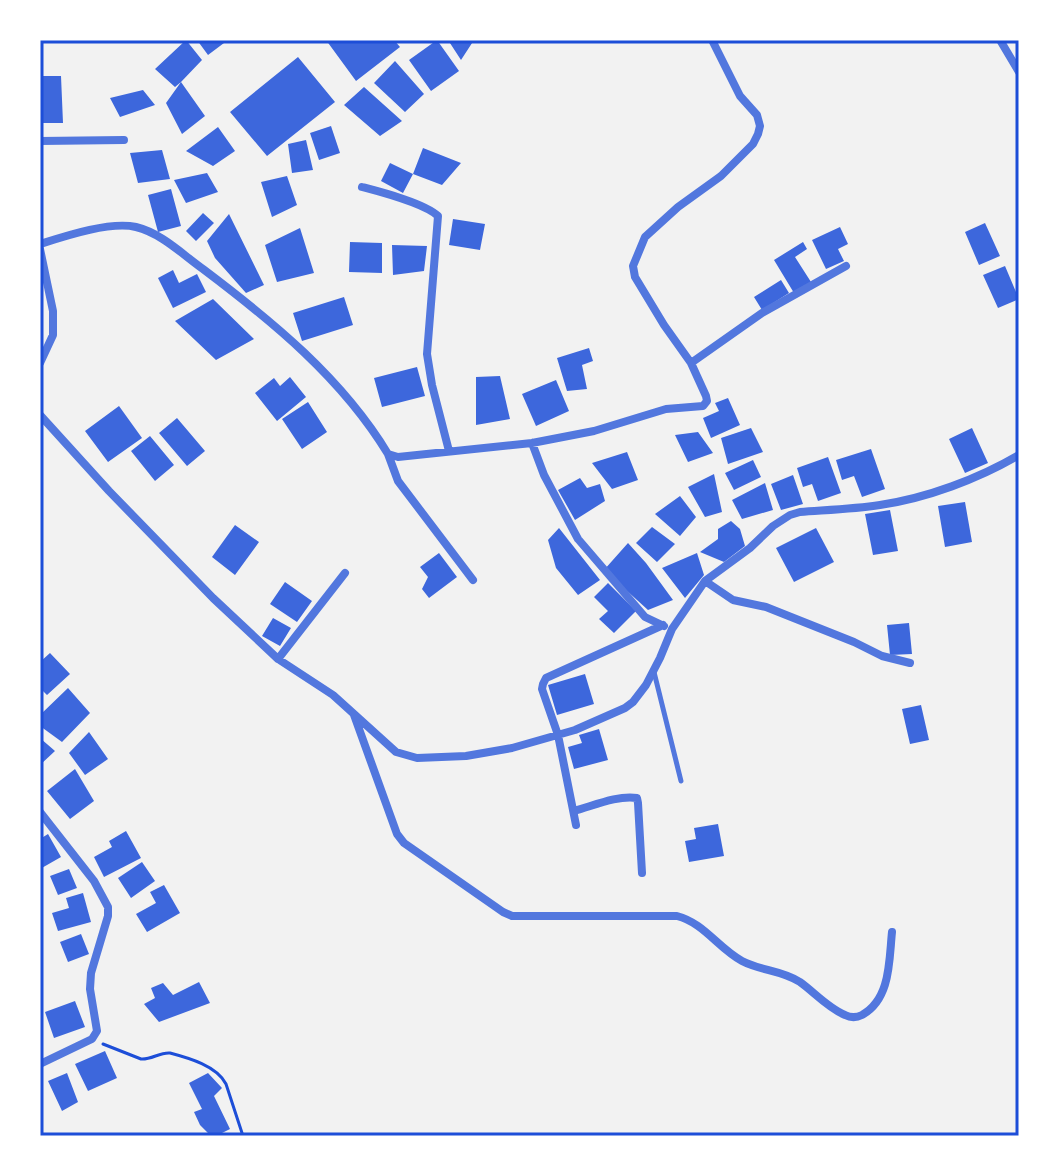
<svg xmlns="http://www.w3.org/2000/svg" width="1059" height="1176" font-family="'Asap Condensed',sans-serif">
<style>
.building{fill:#3d67dc}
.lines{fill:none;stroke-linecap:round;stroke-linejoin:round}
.path{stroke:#1d4ed8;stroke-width:3}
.service{stroke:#5277de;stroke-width:5}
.minor{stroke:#5277de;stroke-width:8}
.neatline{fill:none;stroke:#1d4ed8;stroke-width:3}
</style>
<rect width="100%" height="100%" fill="#f2f2f2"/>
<path class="building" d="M186,40L202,60L181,82L205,116L182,134L166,103L181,82L175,87L155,69Z
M197,40H228L208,55Z
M326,40H394L400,47L356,81Z
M437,40L459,71L431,91L409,60Z
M448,40H474L461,60Z
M298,57L335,102L267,156L230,112Z
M395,61L424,94L405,112L374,83Z
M41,76H61L63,123H40V98H42Z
M364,87L402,121L380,136L344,105Z
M143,90L155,105L120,117L110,98Z
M331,126L340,153L319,160L310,133Z
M218,127L235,151L213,166L186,151Z
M306,140L313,170L292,173L288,144Z
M423,148L461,163L442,185L413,174Z
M162,150L170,179L138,183L130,153Z
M390,163L413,174L403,193L381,181Z
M207,173L218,192L186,203L174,180Z
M287,176L297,205L272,217L261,182Z
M171,189L181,226L158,232L148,195Z
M203,213L214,223L196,241L186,231Z
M229,214L264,285L246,293L215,258L207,241Z
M453,219L485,224L480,250L449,245Z
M985,223L1000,256L979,265L965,232Z
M840,227L848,244L838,249L844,261L826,269L812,240Z
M300,228L314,273L277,282L265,245Z
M350,242L382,243V273L349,272Z
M803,242L807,249L795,257L811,282L794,293L774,260Z
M392,245L427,246L424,271L393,275Z
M1005,266L1019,299L998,308L983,275Z
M173,270L179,283L197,274L206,292L173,308L158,278Z
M781,280L789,293L762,310L754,297Z
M344,297L353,325L302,341L293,313Z
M213,299L254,339L216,360L175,321Z
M589,348L593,361L582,365L587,389L567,391L557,358Z
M417,367L425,396L382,407L374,378Z
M500,376L510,419L476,425V377Z
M290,377L306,397L277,421L255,393L274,378L280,386Z
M556,380L569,411L536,426L522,394Z
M728,398L740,425L711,438L703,418L719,411L715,403Z
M308,402L327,432L302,449L282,419Z
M119,406L142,438L108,462L85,431Z
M177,418L205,451L187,466L159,433Z
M751,428L763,452L728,464L721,438Z
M972,428L988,463L965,473L949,439Z
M698,432L713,453L688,462L675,435Z
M150,436L174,465L155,481L131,451Z
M871,449L885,489L862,497L854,476L842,480L836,460Z
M627,452L638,480L612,489L592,463Z
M828,457L841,493L818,501L812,484L803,487L797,468Z
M753,460L761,477L734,490L725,473Z
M714,474L722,512L705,517L688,487Z
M793,475L803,504L781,510L771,484Z
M580,478L587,488L600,484L605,501L575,520L558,490Z
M765,483L773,510L742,519L732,500Z
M680,496L696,517L680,536L655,514Z
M965,502L972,542L945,547L938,506Z
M890,510L898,551L873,555L865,514Z
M731,521L740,529L745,546L724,562L700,552L718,539V529Z
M235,525L259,542L235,575L212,557Z
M652,527L675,544L657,562L636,543Z
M559,528L600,580L578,595L556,568L548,540Z
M816,528L834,562L794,582L776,548Z
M628,543L646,563L673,600L648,610L604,570Z
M439,553L457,577L429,598L422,589L428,577L420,567Z
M697,553L704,575L685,598L662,568Z
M285,582L312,601L297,622L270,604Z
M608,583L636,611L614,633L599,619L608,611L594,597Z
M273,618L291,628L280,646L262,636Z
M909,623L912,654L890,655L887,625Z
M50,653L70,674L47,695L40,688V662Z
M585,674L594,704L557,715L548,685Z
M68,688L90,713L62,742L40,726V715Z
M921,705L929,740L910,744L902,709Z
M599,729L608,760L574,769L568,747L582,743L579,735Z
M89,732L108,759L85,775L69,753Z
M40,738L55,751L40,765Z
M75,769L94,801L70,819L47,791Z
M718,824L724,856L689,862L685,841L696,839L694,828Z
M126,831L141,858L104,877L94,857L112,847L109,841Z
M48,834L61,857L40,869V839Z
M142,862L155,881L131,898L118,878Z
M69,869L77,888L58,895L50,876Z
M164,885L180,913L147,932L136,914L156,903L150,892Z
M83,893L91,922L58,931L52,913L69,908L66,898Z
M81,934L89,954L68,962L60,942Z
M199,982L210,1003L159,1022L144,1004L155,998L151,988L163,983L173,995Z
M75,1001L85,1027L54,1038L45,1012Z
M105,1051L117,1078L88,1091L75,1064Z
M67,1073L78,1102L62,1111L48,1081Z
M208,1073L222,1088L214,1096L230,1129L216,1136H211L200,1125L194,1112L202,1109L189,1083Z"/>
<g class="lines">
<path class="path" d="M103,1044L141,1059C151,1060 160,1052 170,1053C189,1058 217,1066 226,1084L243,1136"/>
<path class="service" d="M654,672L681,781"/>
<path class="minor" d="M712,40L740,96L757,115L760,126L758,134L753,144L721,176L678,207L645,237L633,266L635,277L664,325L691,363L762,313L846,266
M1000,40L1019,72
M40,141L124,140
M362,187C381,192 424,203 438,216L427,354L432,385L449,451
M40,244C65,236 110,221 136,227C161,233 182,254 203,269C272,321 342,378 388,454L398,457L532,443L594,431L666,409L703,406L707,401L706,396L691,363
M40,249L53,311V335L40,363
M40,415L109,491L213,598L278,659L333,695L396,752L417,758L466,756L512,748L575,730L625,708L633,702L646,685L660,658L672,629L705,581L750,548L773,526L790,515L800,512C826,510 854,509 880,505C927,498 978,479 1019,455
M532,443L544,475L578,539L645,617L664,626
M388,454L398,481L473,580
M705,581L733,600L766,607L854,642L882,656L910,663
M278,659L345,573
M354,715L397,834L404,843L503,912L512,916H677C704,923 718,948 742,961C761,971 782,970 800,982C814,992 828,1008 845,1015C851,1018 856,1018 862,1015C891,999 889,960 892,932
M574,811C593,806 617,795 637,798L638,803L642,873
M40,812L94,881L108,907V916L91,973L90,989L97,1031L92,1039L40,1064
M576,825L558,735L542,689L543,684L546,678L663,625"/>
</g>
<rect width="1059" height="1176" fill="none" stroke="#ffffff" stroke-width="84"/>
<rect x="42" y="42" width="975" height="1092" class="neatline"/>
</svg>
